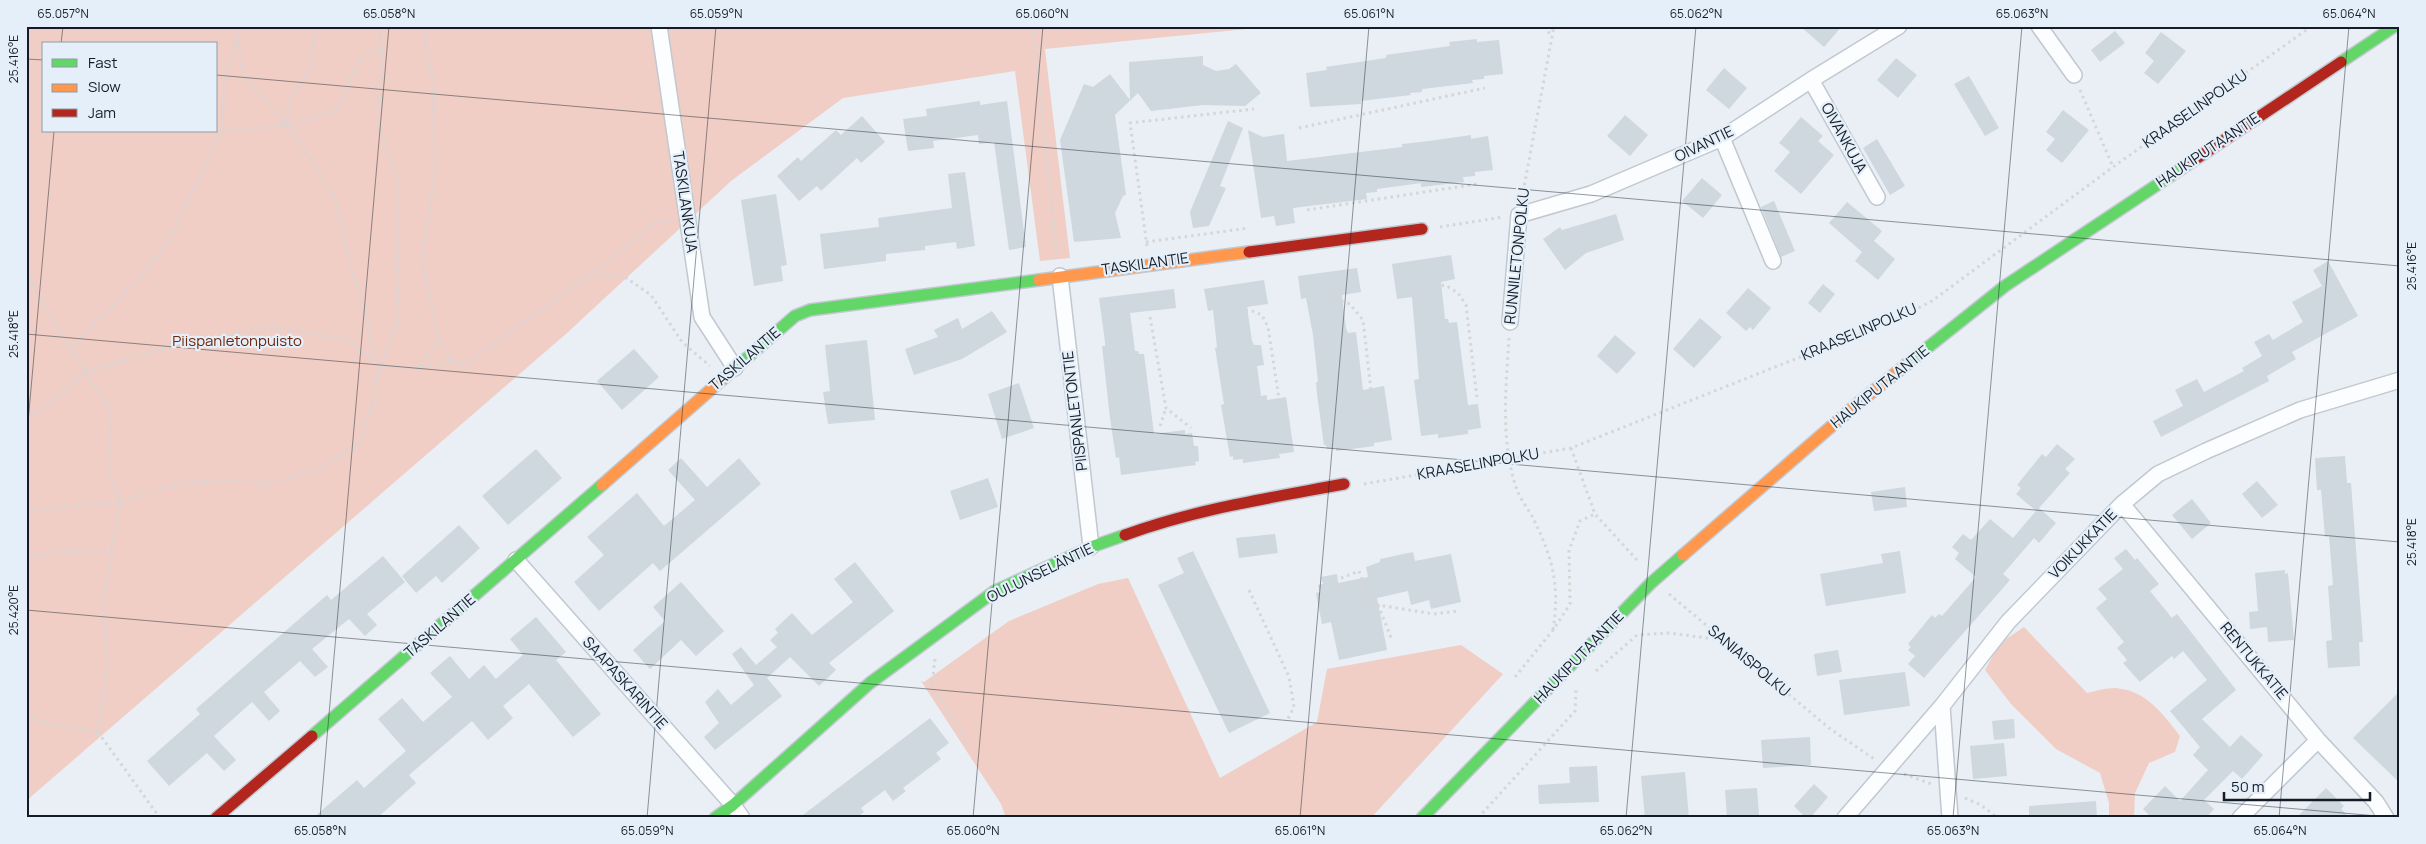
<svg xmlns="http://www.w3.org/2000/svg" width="2426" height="844" font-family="Manrope,sans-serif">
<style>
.green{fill:#f0cec5;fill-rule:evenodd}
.building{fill:#cfd7df}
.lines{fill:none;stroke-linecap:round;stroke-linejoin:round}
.street-casing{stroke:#c1c8d0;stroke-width:18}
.fast-casing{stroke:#c1c8d0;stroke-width:14}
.slow-casing{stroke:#c1c8d0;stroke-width:14}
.jam-casing{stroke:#c1c8d0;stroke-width:14}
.path{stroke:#d4d6d7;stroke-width:3;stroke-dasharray:2.5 4;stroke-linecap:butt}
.street{stroke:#fcfdfe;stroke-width:15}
.fast{stroke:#63d668;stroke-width:11}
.slow{stroke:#ff974d;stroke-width:11}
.jam{stroke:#b3261e;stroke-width:11}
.ticks{fill:none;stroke:#141d27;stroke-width:1;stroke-opacity:0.45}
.labels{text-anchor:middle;stroke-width:4.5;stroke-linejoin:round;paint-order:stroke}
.street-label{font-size:15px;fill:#141d27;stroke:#e4effa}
.park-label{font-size:15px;fill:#6e260a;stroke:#e4effa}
.neatline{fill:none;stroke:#141d27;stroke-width:2}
.ticks-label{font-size:12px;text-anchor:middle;fill:#141d27}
</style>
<rect width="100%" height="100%" fill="#e9eff5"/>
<path class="green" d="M26,26H1277L1045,49L1070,258L1040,261L1015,71L843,98L731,181L567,333L26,801ZM44,44H216V131H44Z
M1128,578L1220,778L1317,722L1327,669L1461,645L1503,674L1371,818H1006L1001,804L921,681L924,682L1009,621L1098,584Z
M2024,627L2087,693C2095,691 2106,688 2115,688C2146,690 2163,714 2180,736L2175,752L2149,763L2135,793L2134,818H2109V803L2100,773L2056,749L2011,704L1985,670L2000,643Z"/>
<path class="building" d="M1800,26H1842L1824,47Z
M2115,31L2125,43L2100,62L2091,50Z
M2161,32L2186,51L2158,84L2144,73L2154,61L2145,53Z
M1477,39V42L1499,40L1503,74L1484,76V79L1472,80L1473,83L1422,89V92L1410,93L1411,95L1361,101V104L1310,107L1306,73L1327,70L1326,67L1386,58V55L1450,46L1449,42Z
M1203,56V65L1216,71L1229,69L1236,64L1261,93L1245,106L1203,105L1151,111L1138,93L1115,115L1126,195L1123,196L1115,213L1121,238L1074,242L1060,140L1084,84L1093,87L1110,74L1130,100L1129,62Z
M1896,58L1917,75L1898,98L1877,80Z
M1724,68L1747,88L1729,109L1706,90Z
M1969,76L1999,128L1985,136L1954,84Z
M980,101V105L1007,101L1026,247L1009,250L994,142L979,144L978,135L933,141L934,148L908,151L903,119L927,116L926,109Z
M2063,110L2089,130L2062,163L2046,150L2055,139L2046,132Z
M1625,115L1648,135L1630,156L1607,136Z
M862,116L885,142L861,163L857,158L821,191L817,186L799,201L777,176L798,157L801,161L836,130L841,135Z
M1801,117L1823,136L1818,141L1834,155L1801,194L1774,171L1790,152L1779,143Z
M1228,121L1243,128L1220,186L1226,188L1209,226L1193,228L1190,212Z
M1248,130L1263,137L1284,134L1287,161L1402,147V144L1429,141L1471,135V139L1488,136L1493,170L1475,172V176L1463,177L1464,182L1421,187V183L1377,189V192L1366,193L1367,199L1293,208L1295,223L1276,226L1274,216L1261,218Z
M1877,139L1905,186L1890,195L1863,148Z
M965,172L975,246L957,249L956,242L925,246V250L886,254V261L824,269L820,234L879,227L878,218L952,208L948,174Z
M1702,178L1722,195L1703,218L1682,201Z
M776,194L787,265L781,266L783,281L754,286L741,200Z
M1774,201L1795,251L1781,257L1761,207Z
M1847,202L1882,231L1874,241L1895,259L1878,280L1855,261L1862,252L1829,223Z
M1616,214L1624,240L1586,253L1565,270L1543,239L1560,227L1562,230Z
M1451,255L1455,279L1441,282L1445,319H1448L1449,323L1457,322L1468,405L1478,404L1481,428L1468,430V434L1438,438V434L1421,436L1414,380L1419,379L1412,297L1397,299L1392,264Z
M2328,261L2358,316L2292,352L2296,359L2267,376L2269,381L2161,437L2153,421L2183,406L2175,390L2197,379L2204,392L2244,371L2242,368L2262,356L2254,342L2269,334L2273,340L2303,322L2292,302L2322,286L2313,270Z
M1357,268L1361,292L1342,295L1346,328L1348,333L1356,332L1363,390L1384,386L1392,440L1374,443V446L1336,451V448L1327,449L1326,445H1324L1317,394L1316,382H1318L1313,335L1306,298L1301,299L1298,276Z
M1264,280L1268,304L1247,307L1252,341L1254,345H1261L1264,365L1257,366L1261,396L1267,395V400L1286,397L1294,452L1279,454L1280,458L1243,463V459L1233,460V456L1230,457L1221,405L1224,404L1215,348L1217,347L1213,310L1208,311L1204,289Z
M1823,284L1835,294L1820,313L1808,303Z
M1748,288L1771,308L1753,330L1750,327L1746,331L1726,313Z
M1174,289L1176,308L1130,313L1135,351H1138L1139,354H1144L1154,434L1185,430V434L1192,433L1194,446H1198L1199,461L1195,462L1196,465L1121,475L1119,457L1116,458L1110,418L1102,346H1105V342L1099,298Z
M992,311L1007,332L962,359L914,375L905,349L938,337L934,330L958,318L962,329Z
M1700,318L1722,337L1694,368L1673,349Z
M1615,335L1636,353L1617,374L1597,356Z
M867,340L875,420L828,424L823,392L830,391L825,345Z
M634,349L659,377L622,410L597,381Z
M1019,383L1034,428L1002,439L988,394Z
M2057,444L2075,459L2065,469L2070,473L2039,508L2056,523L2039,543L2034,538L2003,574L2010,580L1924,678L1908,664L1915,656L1908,650L1911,647L1908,644L1932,615L1935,618L1939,614L1942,616L1976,577L1955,559L1959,553L1952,547L1963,534L1971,540L1990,519L2013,538L2036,511L2016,494L2021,488L2017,485L2042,454L2046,457Z
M536,449L562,478L508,525L482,496Z
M2345,456L2347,483H2351L2363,642H2359L2360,666L2328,668L2326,641L2332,640L2328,586L2333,585L2329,536L2325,537L2321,490H2317L2315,458Z
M681,458L707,487L739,458L761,484L660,571L653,563L599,611L574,582L604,555L587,537L637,493L664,526L695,500L668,470Z
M988,478L998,507L960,520L950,491Z
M2257,481L2278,505L2262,518L2242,494Z
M1905,487L1907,507L1874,511L1871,492Z
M2192,499L2211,523L2192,539L2172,515Z
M459,525L480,548L442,583L436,576L416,593L402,576Z
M1275,534L1278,553L1239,558L1236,538Z
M2126,549L2135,560L2137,558L2159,584L2150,591L2172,618L2177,614L2236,690L2202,719L2230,747L2241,735L2263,755L2242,779L2233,771L2204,800L2214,809L2206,818H2152L2143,809L2165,786L2180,801L2208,770L2193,755L2200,747L2170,711L2207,680L2183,651L2174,659L2172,656L2140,682L2123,663L2127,660L2117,648L2124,642L2096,608L2107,599L2098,589L2123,569L2114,558Z
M1193,551L1270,713L1229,733L1158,585L1184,573L1177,558Z
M1900,551L1906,593L1826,606L1820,574L1883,563L1881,554Z
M1413,552L1415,561L1451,554L1461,602L1431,609L1429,600L1411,605L1408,591L1377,598L1387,650L1339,660L1331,622L1322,624L1316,593L1320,592L1318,585L1323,584L1321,577L1337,574L1338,583L1368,577L1366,567L1380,562V559Z
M383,556L405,582L367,614L377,625L365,636L349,619L312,649L328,667L315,677L300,661L264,692L280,711L269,721L252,702L214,736L236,760L224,771L207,753L169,786L147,761L200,714L196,709L244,667L327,595L331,600Z
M855,562L894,611L829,663L836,670L819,686L790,657L767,678L782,696L715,750L704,737L719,723L705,702L718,689L731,705L754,685L732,654L741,647L756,665L777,647L770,640L778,633L775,629L792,613L812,635L853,602L834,579Z
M2285,570V574L2288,573L2294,640L2268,642L2267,627L2250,629L2249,612L2258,611L2255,573Z
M681,582L724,631L696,656L681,640L650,669L633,650L665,621L653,607Z
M536,617L566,652L556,660L601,714L573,737L529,684L503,706L513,718L488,740L472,721L409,775L416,783L377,818H313L357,780L364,788L406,751L378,719L402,698L423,722L452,697L430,673L450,656L469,679L484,665L496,679L523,655L510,639Z
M1838,650L1842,672L1817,676L1814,654Z
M1905,672L1910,706L1844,715L1839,680Z
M2400,691V783L2353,738Z
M930,718L949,743L936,753L941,759L903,788L906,791L893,801L885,790L861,808L864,812L856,818H799Z
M2014,719L2015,738L1994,740L1992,721Z
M1810,737L1811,765L1763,768L1761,740Z
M2004,743L2007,776L1973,779L1970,746Z
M1597,766L1599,802L1539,804L1538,785L1570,783L1569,767Z
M1685,772L1689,818H1645L1641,776Z
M1814,784L1828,797L1810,818H1806L1794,806Z
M1757,788L1759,815L1727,818L1725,790Z
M2326,788L2344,806L2341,809L2350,818H2296Z
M2096,801L2097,818H2029V806Z"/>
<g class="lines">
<g class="street-casing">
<path id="street" d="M659,26L702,317L735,368
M2039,26L2074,75
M1811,80L1877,197
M1722,138L1773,261
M1060,276L1091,547
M1510,322L1519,215L1591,194L1722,138L1811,80L1899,26
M2122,504L2318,740L2376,802L2386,818
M516,560L733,805L742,818
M1942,706L1950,818
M1845,818L1942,706L2008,622L2122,504L2158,474L2206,451L2300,410L2400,380
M2240,818L2318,740"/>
</g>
<g class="fast-casing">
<path id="fast" d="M2341,62L2395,26
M1907,364L2005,286L2190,163
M724,378L795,316L810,310L1039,280
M312,736L602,485
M715,818L733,805L870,683L995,591L1091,547L1125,535
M1422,818L1651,583L1683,555"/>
</g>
<g class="slow-casing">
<path id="slow" d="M1039,280L1249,252
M602,485L724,378
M1683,555L1856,405L1907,364"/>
</g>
<g class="jam-casing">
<path id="jam" d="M2190,163L2341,62
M1249,252L1422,229
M1125,535C1196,509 1270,498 1344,484
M216,818L312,736"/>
</g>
<path class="path" d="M235,26L243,74L276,112L305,150L336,200L350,265L364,307L375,360
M423,26L433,83L435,170L422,263L439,339L453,361
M1033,26L1057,257
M1545,26L1552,38
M2080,90L2113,167
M286,125L290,96L312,69L313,46L317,26
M1299,128L1485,88
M222,131C262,128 302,126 339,108C345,92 354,61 370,52C372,50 378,50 382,49
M1522,198L1554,26
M1307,210L1477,184
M1440,227L1503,217
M1146,242L1249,228
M1147,246L1130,123L1254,109
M26,273L48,313L111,410L108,469L120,503L104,598L107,665L98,732L160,818
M587,277L622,275L651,295L682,342L710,366
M1429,289L1445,285L1458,293L1466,305L1477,398
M1335,299L1350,304L1363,320L1373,408L1386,406
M1239,310H1250L1262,315L1268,327L1283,425
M1150,317L1166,408L1191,428
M1509,338C1506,387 1500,442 1517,490C1521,500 1529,510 1534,520C1553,559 1560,586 1553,630
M71,348L136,282L169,240L222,131L224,86L236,41
M420,367L439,339
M26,419L61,394L86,372L155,351L271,326L347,340L381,366L419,368L453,361L464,365L586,278L656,222L672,221
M1160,426L1166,408
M1571,448L1595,514L1637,560
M1364,484L1571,448L1901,317L1932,301L2113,167L2312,26
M26,512L102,503H120L161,488L191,482L242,480L267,484L316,470L358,445L372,408L375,384L381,366L398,321L397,178L378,124L382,54L379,26
M26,557L61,552L112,550
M1341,578L1359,571L1370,601L1378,605L1434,614L1457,611
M1249,590L1289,677L1294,707L1287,721
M1669,594L1829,728L1874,759
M1378,605L1392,640
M935,659L932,686L966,739L963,745
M1596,671L1637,635L1669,633L1722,640
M1515,677L1553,630L1570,604L1569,550L1580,521L1595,514
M26,715L41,722L98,732
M1904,774L1931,784
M1965,798L1981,805L1998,818
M1478,818L1575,711L1576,690"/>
<use href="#street" class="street"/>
<use href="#fast" class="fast"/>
<use href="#slow" class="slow"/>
<use href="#jam" class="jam"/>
</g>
<path class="ticks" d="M61,44L63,26M26,59L44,60M216,75L2400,266M26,334L2400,542M26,445L54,131M26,610L2400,818M320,818L389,26M647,818L716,26M973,818L1043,26M1300,818L1369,26M1626,818L1696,26M1953,818L2022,26M2279,818L2349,26"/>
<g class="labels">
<g class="street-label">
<text transform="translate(2195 109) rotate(-35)" y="5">KRAASELINPOLKU</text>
<text transform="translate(1844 138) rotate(61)" y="5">OIVANKUJA</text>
<text transform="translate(1704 144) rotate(-26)" y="5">OIVANTIE</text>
<text transform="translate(2208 150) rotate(-34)" y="5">HAUKIPUTAANTIE</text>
<text transform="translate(685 202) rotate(82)" y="5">TASKILANKUJA</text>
<text transform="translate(1517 256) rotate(-84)" y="5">RUNNILETONPOLKU</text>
<text transform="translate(1145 264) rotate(-8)" y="5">TASKILANTIE</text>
<text transform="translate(1859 332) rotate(-23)" y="5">KRAASELINPOLKU</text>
<text transform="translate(745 359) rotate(-41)" y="5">TASKILANTIE</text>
<text transform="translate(1880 387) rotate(-39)" y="5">HAUKIPUTAANTIE</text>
<text transform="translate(1075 411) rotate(-97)" y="5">PIISPANLETONTIE</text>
<text transform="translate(1478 464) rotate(-10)" y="5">KRAASELINPOLKU</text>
<text transform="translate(2083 544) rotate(-46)" y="5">VOIKUKKATIE</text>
<text transform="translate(1040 573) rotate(-26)" y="5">OULUNSELÄNTIE</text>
<text transform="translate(440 626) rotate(-41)" y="5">TASKILANTIE</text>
<text transform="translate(1579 657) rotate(-46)" y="5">HAUKIPUTAANTIE</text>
<text transform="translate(1749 661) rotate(40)" y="5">SANIAISPOLKU</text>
<text transform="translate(2254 661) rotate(50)" y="5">RENTUKKATIE</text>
<text transform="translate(625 683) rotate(48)" y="5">SAAPASKARINTIE</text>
</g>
<g class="park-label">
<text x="237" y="346">Piispanletonpuisto</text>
</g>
</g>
<rect width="2426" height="844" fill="none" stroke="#e4effa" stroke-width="55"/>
<rect x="42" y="42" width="175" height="90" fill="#e4effa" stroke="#919ba6"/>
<rect x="52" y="59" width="25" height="8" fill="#63d668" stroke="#919ba6"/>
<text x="88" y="68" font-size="15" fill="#141d27">Fast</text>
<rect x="52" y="84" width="25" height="8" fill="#ff974d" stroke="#919ba6"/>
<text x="88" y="92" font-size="15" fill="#141d27">Slow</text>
<rect x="52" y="109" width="25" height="8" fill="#b3261e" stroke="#919ba6"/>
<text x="88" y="118" font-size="15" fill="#141d27">Jam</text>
<path d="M2224 792v8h146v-8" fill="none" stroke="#141d27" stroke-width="2.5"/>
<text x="2231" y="792" font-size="15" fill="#141d27" stroke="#e4effa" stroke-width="4" paint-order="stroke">50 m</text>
<rect x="28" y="28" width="2370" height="788" class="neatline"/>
<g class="ticks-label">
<text x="63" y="18">65.057°N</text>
<text x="389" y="18">65.058°N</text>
<text x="716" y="18">65.059°N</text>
<text x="1042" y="18">65.060°N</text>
<text x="1369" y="18">65.061°N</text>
<text x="1696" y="18">65.062°N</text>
<text x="2022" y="18">65.063°N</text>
<text x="2349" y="18">65.064°N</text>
<text transform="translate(14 59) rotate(-90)" y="4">25.416°E</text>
<text transform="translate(2412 266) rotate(-90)" y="4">25.416°E</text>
<text transform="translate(14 334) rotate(-90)" y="4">25.418°E</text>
<text transform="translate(2412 542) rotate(-90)" y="4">25.418°E</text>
<text transform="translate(14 610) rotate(-90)" y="4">25.420°E</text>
<text x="320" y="835">65.058°N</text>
<text x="647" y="835">65.059°N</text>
<text x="973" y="835">65.060°N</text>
<text x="1300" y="835">65.061°N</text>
<text x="1626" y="835">65.062°N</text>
<text x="1953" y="835">65.063°N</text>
<text x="2280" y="835">65.064°N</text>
</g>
</svg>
